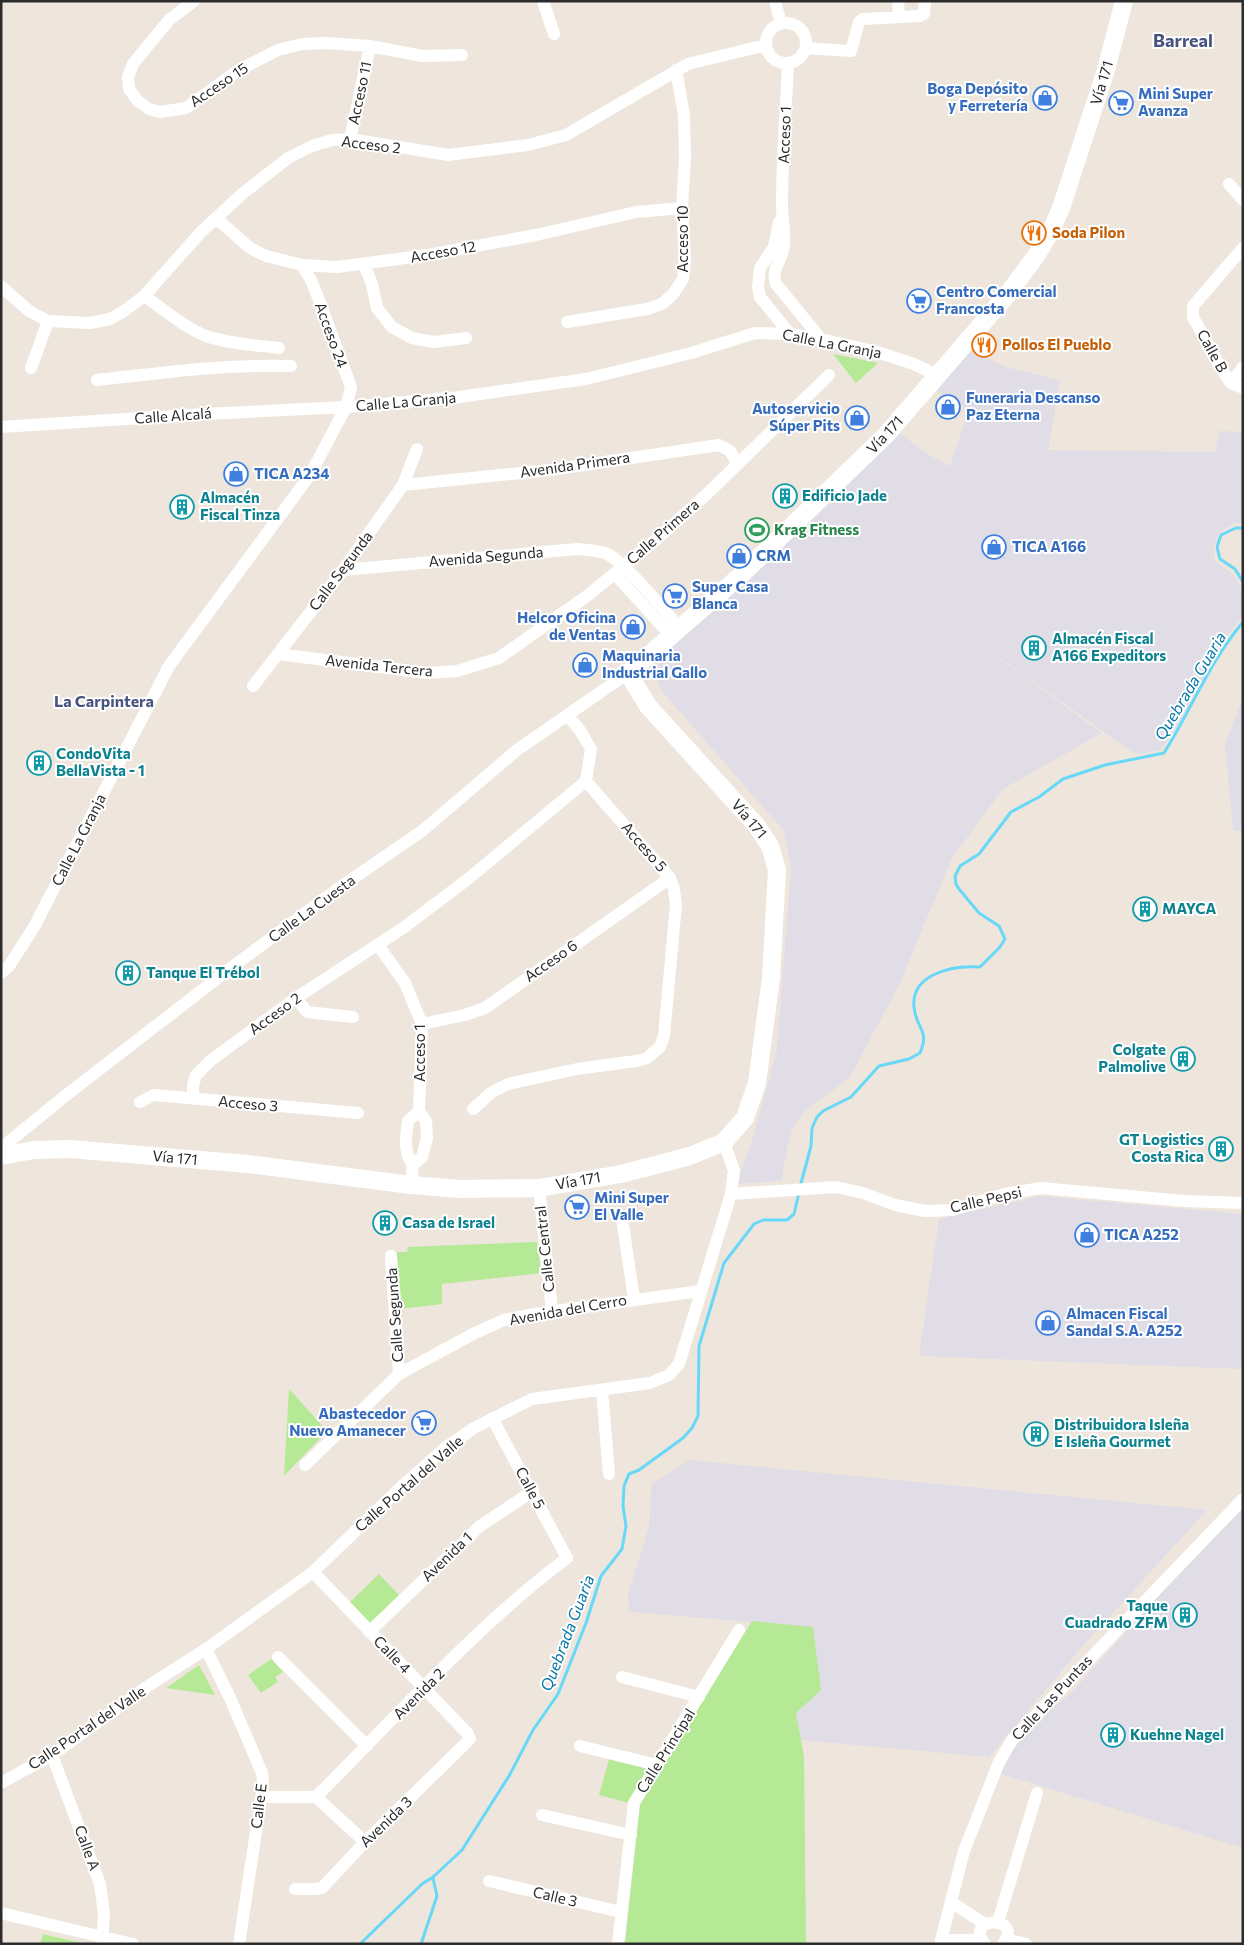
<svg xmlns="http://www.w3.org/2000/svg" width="1244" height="1945" font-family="Commissioner,sans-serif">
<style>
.industrial{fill:#e0dde6}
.green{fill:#b5e995}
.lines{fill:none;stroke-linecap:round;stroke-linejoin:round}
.stream{stroke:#68d8f8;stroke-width:3}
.minor{stroke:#fff;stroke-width:12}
.secondary{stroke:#fff;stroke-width:18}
.labels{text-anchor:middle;stroke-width:4;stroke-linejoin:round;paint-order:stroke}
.street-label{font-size:15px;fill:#2b2b2b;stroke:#fff}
.shop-label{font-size:15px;font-weight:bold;fill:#366cbe;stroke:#fff;text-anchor:start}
.food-label{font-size:15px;font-weight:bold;fill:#c56008;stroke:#fff;text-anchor:start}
.culture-label{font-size:15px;font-weight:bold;fill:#0d838f;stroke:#fff;text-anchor:start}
.leisure-label{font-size:15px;font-weight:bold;fill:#27864d;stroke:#fff;text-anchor:start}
.water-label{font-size:16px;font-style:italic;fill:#0376a8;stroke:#fff}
.neighbourhood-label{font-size:16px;font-weight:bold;fill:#485480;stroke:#fff}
.quarter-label{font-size:18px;font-weight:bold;fill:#485480;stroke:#fff}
</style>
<rect width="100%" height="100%" fill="#eee6dc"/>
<path class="industrial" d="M970,350L1006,367L1060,380L1048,450L1215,452L1219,431L1243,432V523H1235L1221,531L1213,546L1215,561L1231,572L1243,589V616L1227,636L1180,722L1161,750L1141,754L1132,752L934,611L1102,733L1003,789L952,858L899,985L850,1077L804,1112L791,1130L781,1181L736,1184L752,1141L777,1050L791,868L784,831L662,691L656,677L657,667L665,652L817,516L898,432L929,455L950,466L969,409L937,391Z
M1243,696V832L1233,830L1225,745Z
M1040,1196L1243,1214V1350L1241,1369L919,1356L939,1219Z
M689,1460L1207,1510L1082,1647L989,1757L801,1740L796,1713L813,1627L629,1612L628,1594L649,1527L652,1484Z
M1243,1509V1848L1001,1774L1013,1750L1043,1716L1071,1693L1190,1561Z"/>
<path class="green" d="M833,354L878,363L856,383Z
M537,1242L541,1273L442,1284V1304L399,1309L397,1252H408L407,1247Z
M289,1389L327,1431L284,1476Z
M379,1574L400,1596L369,1626L347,1605Z
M752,1621L813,1627L821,1690L796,1713L804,1756L806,1944H625L640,1802Z
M271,1659L283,1672L275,1677L278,1682L261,1693L248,1675Z
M199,1665L215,1695L166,1688Z
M610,1756L651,1767L629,1803L599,1795Z
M43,1934L86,1944H40Z"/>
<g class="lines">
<path class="stream" d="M1243,528H1236L1221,535L1217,547L1220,559L1235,569L1243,582
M800,1187L811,1146L812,1128L817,1117L823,1111L851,1097L879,1066L909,1059L920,1053C929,1031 919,1031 915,1013C906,975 951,965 980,967L1000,947L1005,939L999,926L979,913L959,889L956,884L955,876L960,866L979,854L1011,812L1039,797L1063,779L1105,765L1164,753C1191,710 1210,661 1243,622
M360,1944L422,1884L433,1877L462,1850L509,1776L533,1730L558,1694L586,1623L601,1576L622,1549L626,1526L623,1506L624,1486L629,1474L639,1470L683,1438L692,1428L698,1416L699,1346L724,1263L754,1224L763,1220H787L794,1214L799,1193
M421,1944L437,1896L433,1878"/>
<path class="minor" d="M194,1L169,20L133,64L128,77L129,89L138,101L149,109L160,112L186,108L237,71L278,50L302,44L327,43L370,46L422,56L462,55
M543,1L554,34
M775,1L781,24
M898,1L899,17
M766 43a20 20 0 1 1 40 0a20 20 0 1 1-40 0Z
M806,48L851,51L859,22L863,19L920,16L924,14L925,1
M788,63C786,111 782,159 782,206C782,219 785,232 784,245C783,260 770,268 776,284L821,339
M350,139L370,46
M1229,184L1243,200
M216,218L250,248L266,256L302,265L337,267L428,255L536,235L636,212L682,208
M779,222L774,247L760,268L758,287L760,297L790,334
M1243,248L1193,306V317L1222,370L1231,383L1243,388
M364,264L372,284L377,308L392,327L412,338L434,342L466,338
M1,286L29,311L48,321L90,323L110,319L124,311L144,296L201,232L242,194L288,158L312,146L332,140L350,139L448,155L528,145L566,135L688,64L766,45
M144,296C164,309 183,327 206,336C229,344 255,345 279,348
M567,322L647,309L662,304L673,294L683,279L685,260L682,208L685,157L684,115L676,70
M31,368L48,321
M97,380C162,373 226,364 291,366
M1231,383L1243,367
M1,427L205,414L346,407L452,398L586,379L691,353L755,333L790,334L821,339L877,352L914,364L937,375
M403,485L550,470L719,445L730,451L738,464
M343,570L577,549C586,550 596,550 605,553C624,560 664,611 680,628
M615,574L671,636
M278,654L427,673L457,671L499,658L587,596L658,538L707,494L829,375
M253,686L343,570L403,485L417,449
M568,716L579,729L591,749L586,781
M378,945L405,983L422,1024L419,1111L426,1121L427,1138L422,1157L413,1165L411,1185
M1,973L9,966L34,927L169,666L310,475L346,407L351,387L321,305L311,280L302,265
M296,998L307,1012L353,1017
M422,1024L465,1015L485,1008L670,878
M193,1099V1086L196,1075L210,1061L296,998L403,928L468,879L586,781L670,878L674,889L676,904L664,1036L660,1047L647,1058L636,1061L577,1069L508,1084L492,1092L473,1109
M140,1102L154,1095L358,1113
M1,1151L11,1140L65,1096L232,967L339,888L422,831L517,750L628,673
M413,1165C403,1152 406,1136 408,1121L419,1111
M539,1188L552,1311
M731,1194L836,1187L863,1193L895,1205L925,1211L952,1210L1005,1194L1041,1188L1184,1201L1243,1203
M622,1218L634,1299
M391,1256L399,1374
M602,1390L609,1474
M305,1465L399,1374L475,1333L504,1320L535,1314L700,1291
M369,1632L480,1526L533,1491
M206,1649L230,1698L262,1773L263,1785L239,1944
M278,1657L367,1746
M622,1677L699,1697
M580,1746L657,1765
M52,1755L100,1884L104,1914L102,1944
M1,1783L52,1755L148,1686L206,1649L313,1572L400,1488L445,1448L474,1428L532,1399L650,1383L669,1375L679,1364L731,1194L734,1171L724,1142
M261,1797H316C396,1717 476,1626 567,1558L492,1418
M316,1797L365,1842
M542,1815L631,1835
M489,1881L621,1912
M295,1889H316L322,1888L365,1842L470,1739L468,1734L313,1572
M951,1902L985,1924
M1,1913L133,1944
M998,1922L1037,1793
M1006,1939L1026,1944
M941,1940H982
M618,1944L634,1803L739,1630
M940,1944L964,1851L999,1762L1012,1740L1243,1499
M985,1944C962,1916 1025,1915 1003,1944"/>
<path class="secondary" d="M1,1156L34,1150L70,1149L248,1164L411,1185L460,1189L539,1188L621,1174L690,1156L724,1142L745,1118L757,1083L771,978L777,870L770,846L756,825L648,706L628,673L740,576L886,435L1007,295L1036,256L1051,231L1061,208L1106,70L1124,1"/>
</g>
<defs>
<g id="shop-ring" transform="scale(1.25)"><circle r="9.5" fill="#fff" stroke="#3f7fe0" stroke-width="1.5"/><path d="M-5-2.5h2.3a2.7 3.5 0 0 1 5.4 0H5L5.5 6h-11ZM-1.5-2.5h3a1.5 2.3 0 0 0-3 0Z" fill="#3f7fe0"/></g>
<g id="supermarket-ring" transform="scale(1.25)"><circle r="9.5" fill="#fff" stroke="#3f7fe0" stroke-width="1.5"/><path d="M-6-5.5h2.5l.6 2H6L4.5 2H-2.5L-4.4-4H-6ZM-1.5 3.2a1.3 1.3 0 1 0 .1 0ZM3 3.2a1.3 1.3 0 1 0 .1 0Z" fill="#3f7fe0"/></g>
<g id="restaurant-ring" transform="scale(1.25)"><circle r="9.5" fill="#fff" stroke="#e8710a" stroke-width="1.5"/><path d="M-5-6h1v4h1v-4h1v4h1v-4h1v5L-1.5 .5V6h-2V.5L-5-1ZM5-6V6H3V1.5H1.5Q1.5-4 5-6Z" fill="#e8710a"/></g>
<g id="building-ring" transform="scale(1.25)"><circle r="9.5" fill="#fff" stroke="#0f9aa8" stroke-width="1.5"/><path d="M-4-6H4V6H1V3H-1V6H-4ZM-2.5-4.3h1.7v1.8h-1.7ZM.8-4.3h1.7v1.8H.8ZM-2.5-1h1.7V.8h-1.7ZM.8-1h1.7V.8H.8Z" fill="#0f9aa8"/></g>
<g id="stadium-ring" transform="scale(1.25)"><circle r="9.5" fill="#fff" stroke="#2e9e5b" stroke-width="1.5"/><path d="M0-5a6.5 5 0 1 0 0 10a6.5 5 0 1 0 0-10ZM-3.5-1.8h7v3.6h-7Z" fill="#2e9e5b"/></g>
</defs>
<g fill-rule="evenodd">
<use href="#shop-ring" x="1045" y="98"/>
<use href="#supermarket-ring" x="1121" y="103"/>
<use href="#restaurant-ring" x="1034" y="233"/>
<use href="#supermarket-ring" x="919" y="301"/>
<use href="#restaurant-ring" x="984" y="345"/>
<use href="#shop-ring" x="948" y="407"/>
<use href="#shop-ring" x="857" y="418"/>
<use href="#shop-ring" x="236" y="474"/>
<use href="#building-ring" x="785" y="496"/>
<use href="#building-ring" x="182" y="507"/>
<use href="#stadium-ring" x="757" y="530"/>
<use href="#shop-ring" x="994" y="547"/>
<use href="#shop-ring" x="739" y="556"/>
<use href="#supermarket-ring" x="675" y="596"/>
<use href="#shop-ring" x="633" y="627"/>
<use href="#building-ring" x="1034" y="648"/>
<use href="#shop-ring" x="585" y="665"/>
<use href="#building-ring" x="39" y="763"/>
<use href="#building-ring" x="1145" y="909"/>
<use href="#building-ring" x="128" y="973"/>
<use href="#building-ring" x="1183" y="1059"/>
<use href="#building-ring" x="1221" y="1149"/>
<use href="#supermarket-ring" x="577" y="1207"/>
<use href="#building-ring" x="385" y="1223"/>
<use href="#shop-ring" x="1087" y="1235"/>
<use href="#shop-ring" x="1048" y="1323"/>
<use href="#supermarket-ring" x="424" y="1423"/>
<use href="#building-ring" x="1036" y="1434"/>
<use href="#building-ring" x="1185" y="1615"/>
<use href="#building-ring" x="1113" y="1735"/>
</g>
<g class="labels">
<g class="street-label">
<text transform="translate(1102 83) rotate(-73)" y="5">Vía 171</text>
<text transform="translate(219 85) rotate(-34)" y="5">Acceso 15</text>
<text transform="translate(360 93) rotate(-78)" y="5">Acceso 11</text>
<text transform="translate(785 135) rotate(-88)" y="5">Acceso 1</text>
<text transform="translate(371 145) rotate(7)" y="5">Acceso 2</text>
<text transform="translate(683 239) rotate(-90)" y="5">Acceso 10</text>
<text transform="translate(443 252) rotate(-10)" y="5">Acceso 12</text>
<text transform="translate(331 335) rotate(70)" y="5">Acceso 24</text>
<text transform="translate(832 344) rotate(11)" y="5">Calle La Granja</text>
<text transform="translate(1212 351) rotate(61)" y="5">Calle B</text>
<text transform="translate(406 402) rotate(-5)" y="5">Calle La Granja</text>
<text transform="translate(173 416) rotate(-4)" y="5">Calle Alcalá</text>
<text transform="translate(885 435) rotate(-47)" y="5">Vía 171</text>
<text transform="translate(575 465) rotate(-8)" y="5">Avenida Primera</text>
<text transform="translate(663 532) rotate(-41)" y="5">Calle Primera</text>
<text transform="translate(486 557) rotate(-5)" y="5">Avenida Segunda</text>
<text transform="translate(341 571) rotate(-53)" y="5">Calle Segunda</text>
<text transform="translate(379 666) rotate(6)" y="5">Avenida Tercera</text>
<text transform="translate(749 819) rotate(50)" y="5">Vía 171</text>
<text transform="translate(79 840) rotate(-63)" y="5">Calle La Granja</text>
<text transform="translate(644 847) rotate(49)" y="5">Acceso 5</text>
<text transform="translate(312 909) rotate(-36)" y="5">Calle La Cuesta</text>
<text transform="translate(551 961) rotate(-35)" y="5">Acceso 6</text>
<text transform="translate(275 1014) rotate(-36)" y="5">Acceso 2</text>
<text transform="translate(420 1053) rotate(-90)" y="5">Acceso 1</text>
<text transform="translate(248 1104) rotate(5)" y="5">Acceso 3</text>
<text transform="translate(175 1158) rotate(5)" y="5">Vía 171</text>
<text transform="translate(578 1181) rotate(-10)" y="5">Vía 171</text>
<text transform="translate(986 1200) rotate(-13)" y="5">Calle Pepsi</text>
<text transform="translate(545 1249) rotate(-96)" y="5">Calle Central</text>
<text transform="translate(568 1310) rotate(-10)" y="5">Avenida del Cerro</text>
<text transform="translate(395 1315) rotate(-94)" y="5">Calle Segunda</text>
<text transform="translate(409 1484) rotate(-41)" y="5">Calle Portal del Valle</text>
<text transform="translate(530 1488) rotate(62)" y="5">Calle 5</text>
<text transform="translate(447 1557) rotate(-44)" y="5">Avenida 1</text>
<text transform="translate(392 1655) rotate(46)" y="5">Calle 4</text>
<text transform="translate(419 1694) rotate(-45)" y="5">Avenida 2</text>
<text transform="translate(1052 1698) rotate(-47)" y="5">Calle Las Puntas</text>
<text transform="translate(87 1728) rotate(-34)" y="5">Calle Portal del Valle</text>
<text transform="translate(666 1751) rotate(-58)" y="5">Calle Principal</text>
<text transform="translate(259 1806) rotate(-83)" y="5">Calle E</text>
<text transform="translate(386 1822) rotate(-44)" y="5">Avenida 3</text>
<text transform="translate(87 1848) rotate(70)" y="5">Calle A</text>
<text transform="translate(555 1897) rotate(13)" y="5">Calle 3</text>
</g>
<g class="shop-label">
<text x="1028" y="94" text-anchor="end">Boga Depósito<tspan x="1028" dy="17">y Ferretería</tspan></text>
<text x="1138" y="99">Mini Super<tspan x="1138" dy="17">Avanza</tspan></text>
<text x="936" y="297">Centro Comercial<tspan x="936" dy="17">Francosta</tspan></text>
<text x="966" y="403">Funeraria Descanso<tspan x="966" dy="17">Paz Eterna</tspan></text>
<text x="840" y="414" text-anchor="end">Autoservicio<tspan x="840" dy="17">Súper Pits</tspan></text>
<text x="254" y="479">TICA A234</text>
<text x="1012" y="552">TICA A166</text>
<text x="756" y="561">CRM</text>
<text x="692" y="592">Super Casa<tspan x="692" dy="17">Blanca</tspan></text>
<text x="616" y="623" text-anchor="end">Helcor Oficina<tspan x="616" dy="17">de Ventas</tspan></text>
<text x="602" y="661">Maquinaria<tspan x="602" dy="17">Industrial Gallo</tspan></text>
<text x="594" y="1203">Mini Super<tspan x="594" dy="17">El Valle</tspan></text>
<text x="1104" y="1240">TICA A252</text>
<text x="1066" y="1319">Almacen Fiscal<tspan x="1066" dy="17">Sandal S.A. A252</tspan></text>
<text x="406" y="1419" text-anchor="end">Abastecedor<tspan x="406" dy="17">Nuevo Amanecer</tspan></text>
</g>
<g class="food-label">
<text x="1052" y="238">Soda Pilon</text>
<text x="1002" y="350">Pollos El Pueblo</text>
</g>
<g class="culture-label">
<text x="802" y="501">Edificio Jade</text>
<text x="200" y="503">Almacén<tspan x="200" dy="17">Fiscal Tinza</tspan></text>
<text x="1052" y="644">Almacén Fiscal<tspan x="1052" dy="17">A166 Expeditors</tspan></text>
<text x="56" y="759">CondoVita<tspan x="56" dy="17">BellaVista - 1</tspan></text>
<text x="1162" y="914">MAYCA</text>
<text x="146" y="978">Tanque El Trébol</text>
<text x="1166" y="1055" text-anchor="end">Colgate<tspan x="1166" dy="17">Palmolive</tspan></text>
<text x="1204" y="1145" text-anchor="end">GT Logistics<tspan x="1204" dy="17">Costa Rica</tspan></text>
<text x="402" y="1228">Casa de Israel</text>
<text x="1054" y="1430">Distribuidora Isleña<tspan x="1054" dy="17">E Isleña Gourmet</tspan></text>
<text x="1168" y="1611" text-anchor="end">Taque<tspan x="1168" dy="17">Cuadrado ZFM</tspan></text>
<text x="1130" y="1740">Kuehne Nagel</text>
</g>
<g class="leisure-label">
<text x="774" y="535">Krag Fitness</text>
</g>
<g class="water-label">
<text transform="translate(1190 686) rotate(-59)" y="6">Quebrada Guaria</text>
<text transform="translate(567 1633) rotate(-69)" y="6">Quebrada Guaria</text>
</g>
<g class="neighbourhood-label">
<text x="104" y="707">La Carpintera</text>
</g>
<g class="quarter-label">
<text x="1183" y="47">Barreal</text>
</g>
</g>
<rect width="1244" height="1945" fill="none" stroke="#2b2b2b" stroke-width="5"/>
</svg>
